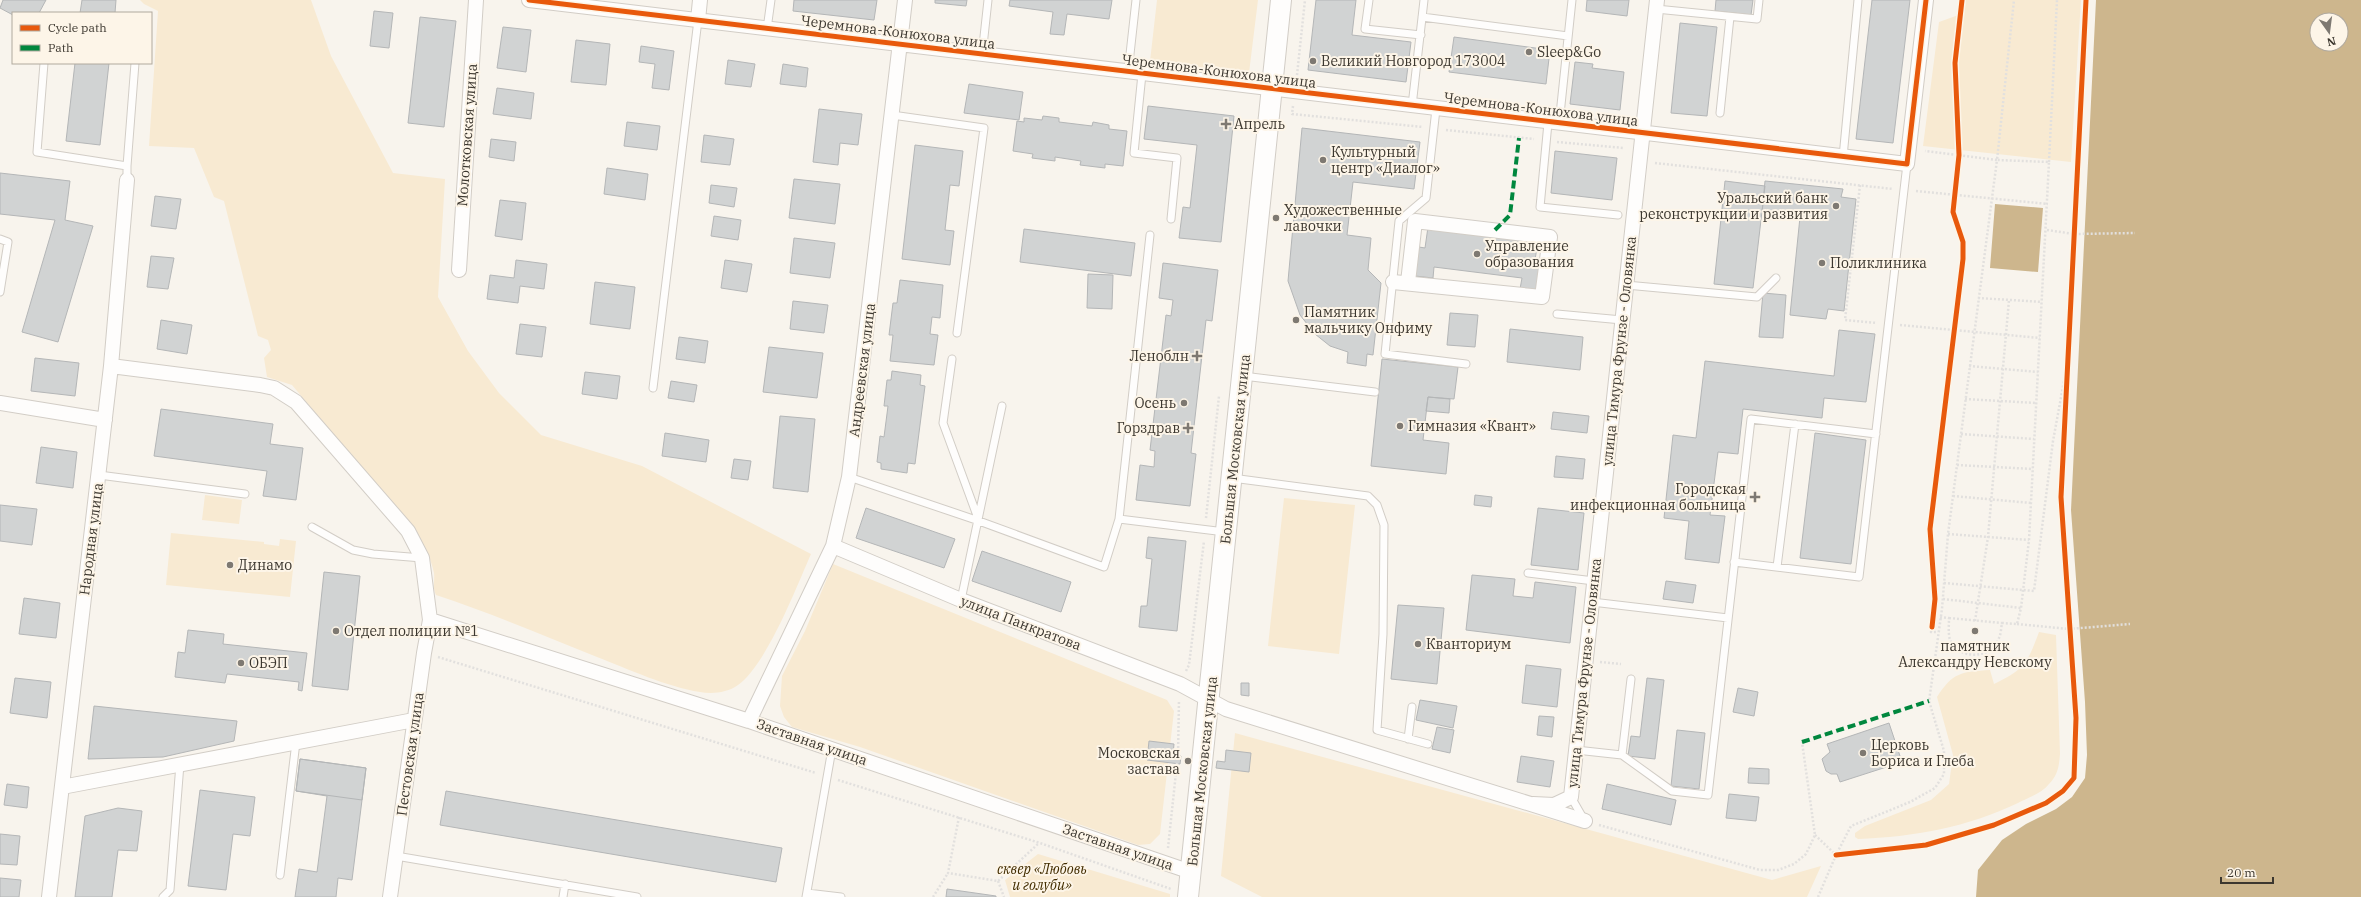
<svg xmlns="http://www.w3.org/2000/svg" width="2361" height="897" font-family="'IBM Plex Serif',serif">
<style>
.green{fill:#f8ead2}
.water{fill:#cdb68d;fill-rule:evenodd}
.building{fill:#d1d3d3;stroke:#b4b6b7}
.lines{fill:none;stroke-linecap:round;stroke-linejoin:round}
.service-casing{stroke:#d2cdc6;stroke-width:9}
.minor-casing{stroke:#d2cdc6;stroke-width:16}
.secondary-casing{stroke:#d2cdc6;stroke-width:22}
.path{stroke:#e2e0de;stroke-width:2.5;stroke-dasharray:2 2;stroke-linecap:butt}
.service{stroke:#fefdfc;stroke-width:7}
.minor{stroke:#fefdfc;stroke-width:14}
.secondary{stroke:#fefdfc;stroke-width:20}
.quiet{stroke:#00873e;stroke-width:4;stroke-dasharray:8 4;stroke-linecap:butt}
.cycleway-casing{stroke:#fdf5e8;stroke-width:8}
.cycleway{stroke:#e8590c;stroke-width:5}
.poi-dot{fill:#7e7972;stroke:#fdf5e8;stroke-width:1.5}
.labels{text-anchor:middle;stroke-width:4;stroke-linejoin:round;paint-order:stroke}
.street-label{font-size:14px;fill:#3c372f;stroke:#fdf5e8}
.poi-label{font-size:14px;fill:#3c372f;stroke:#fdf5e8;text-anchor:start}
.park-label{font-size:14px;font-style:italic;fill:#422d00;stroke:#fdf5e8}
</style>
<rect width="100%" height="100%" fill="#f8f4ed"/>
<path class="green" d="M140,0H311L331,56L393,173L445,179L438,297L468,351L499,393L541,435L642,466L811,554C796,588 767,664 738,685C727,693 712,694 700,692C667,687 628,669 597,657C543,635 490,613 436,595C432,587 435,581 434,573C431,559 425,547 418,535L292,385L267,377L264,358L271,350L268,340L258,336L224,201L214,197L194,148L149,146L158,11L144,4Z
M1157,0H1258L1248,81L1149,70Z
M1966,0H2081L2071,162L1923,146L1939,22L1964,13Z
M205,495L242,500L239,524L202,520Z
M1284,498L1355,505L1339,654L1268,646Z
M171,533L264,542V544L279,546L280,539L296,541L290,597L166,585Z
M833,564L1167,700L1174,711L1160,834L1150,844L1138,845L860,747L792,727L784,717L780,706L782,676L805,631Z
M2039,632L2056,635L2060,754C2059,766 2058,775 2049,784C2042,793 2028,798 2018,803C1968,827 1914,837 1858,839L1855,837V833L1865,826L1931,800L1949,784L1953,755L1937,697C1953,672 1961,672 1990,670L1994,684C2025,669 2027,664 2039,632Z
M1235,733L1772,880L1821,866L1807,897H1262L1221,876Z
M1038,854L1170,894V897H1010L1005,880Z"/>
<path class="water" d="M2096,0H2361V897H1976L1978,870L2002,840L2026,824L2056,809L2072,797L2085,778L2087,755L2085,702L2071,510ZM2317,20H2341V44H2317Z
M1995,204L2043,208L2038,272L1990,268Z"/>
<path class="building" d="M3,0H46L39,13H13V15L0,8Z
M82,0H116L115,13H80Z
M794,0H877L874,20L793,11Z
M935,0H967L966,6L935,3Z
M1010,0H1112L1109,19L1067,14L1064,35L1050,34L1053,12L1009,6Z
M1316,0H1356L1352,35L1411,42L1406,82L1308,70Z
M1587,0H1629L1627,16L1586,11Z
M1716,0H1753L1751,15L1715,11Z
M1872,0H1910L1893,143L1856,139Z
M374,11L393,13L389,48L370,46Z
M420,17L456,21L444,127L408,123Z
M1680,23L1717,27L1707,116L1671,113Z
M503,27L531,30L526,72L497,68Z
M1454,37L1550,50L1546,84L1449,72Z
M576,40L610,44L606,85L571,82Z
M641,46L674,51L669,90L652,88L655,64L639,62Z
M728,60L755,64L751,87L725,84Z
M1575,62L1593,64L1592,68L1624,72L1620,110L1570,104Z
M75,63H109L100,145L66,141Z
M783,64L808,68L806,87L780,84Z
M969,84L1023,92L1019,120L964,113Z
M497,88L534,93L531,119L493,114Z
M1148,106L1234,116L1221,242L1179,238L1183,207L1190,208L1197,145L1144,139Z
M819,109L862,114L858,145L840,143L838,165L813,162Z
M1043,116L1059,118V122L1092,126L1093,122L1109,125V129L1127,131L1123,166L1105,164V168L1080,165L1081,161L1055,157V161L1032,158L1033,154L1013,151L1017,121L1024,122V118L1042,120Z
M627,122L660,126L657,150L624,146Z
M1302,128L1420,142L1414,189L1353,182L1347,235L1371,238L1368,270L1381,283L1373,355L1367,354L1366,366L1347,363L1348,352L1330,346L1315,334L1300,315L1288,281Z
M704,135L734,139L730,165L701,162Z
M491,139L516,142L514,161L489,157Z
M915,145L963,151L959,186L950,185L945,230L954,231L950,265L902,259Z
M1555,151L1617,158L1612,200L1551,193Z
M607,168L648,174L645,200L604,194Z
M0,173L70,181L65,220L93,226L58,342L22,332L55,220L0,214Z
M794,179L840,184L835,224L789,218Z
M1725,181L1765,186L1753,288L1714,284Z
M1765,181L1843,189L1841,197L1856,199L1844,311L1828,309L1826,319L1790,315L1800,217L1762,213Z
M711,185L737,188L734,207L709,203Z
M155,196L181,199L176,229L151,226Z
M500,200L526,203L522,240L495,236Z
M714,216L741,220L738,240L711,236Z
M1428,227L1538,241L1535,260L1542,261L1538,291L1520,289L1522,278L1434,267L1433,278L1415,276L1419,247L1425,248Z
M1024,229L1135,243L1131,276L1020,262Z
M794,238L835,243L830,278L790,273Z
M151,256L174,258L168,289L147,287Z
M516,260L547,264L544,289L520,286L518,303L487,299L490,275L514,278Z
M725,260L752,264L747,292L721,288Z
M1163,263L1218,270L1212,321L1206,320L1191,453L1196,454L1190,506L1136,500L1140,465L1154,467L1155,451L1150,450L1166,315L1171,316L1173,300L1159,298Z
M1088,274L1113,275L1112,309L1087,308Z
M900,280L943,285L940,318L932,317L930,334L938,335L934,365L890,361L893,335H889L893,303H897Z
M595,282L635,287L630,329L590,324Z
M1763,293L1786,295L1783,338L1759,337Z
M793,301L828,305L824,333L790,329Z
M1450,313L1478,315L1475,347L1447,345Z
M161,320L192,325L187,354L157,349Z
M520,324L546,327L542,357L516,354Z
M1510,329L1583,337L1580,370L1507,362Z
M1839,330L1875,334L1866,402L1824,398L1822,418L1743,409L1738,454L1718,452L1710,515L1725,516L1719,563L1685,559L1689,521L1664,518L1673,435L1696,438L1705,361L1834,376Z
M679,337L708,341L705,363L676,359Z
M769,347L823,353L817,398L763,392Z
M35,358L79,363L75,396L31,391Z
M1382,359L1458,367L1454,399L1428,397L1423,440L1449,443L1446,474L1371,466Z
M892,371L921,375L920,385L925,386L915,464L908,463L907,473L881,469V463L877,462L880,436L884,437L888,406H884L887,380H891Z
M585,372L620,376L617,399L582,394Z
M671,381L697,385L694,402L668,398Z
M1428,397L1450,399L1449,413L1426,411Z
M161,409L273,424L270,444L303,448L296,500L263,496L267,471L154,456Z
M1553,412L1589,416L1587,433L1551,429Z
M780,416L815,419L808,492L773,488Z
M665,433L709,440L706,462L662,456Z
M1815,433L1866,440L1851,564L1800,558Z
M41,447L77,452L73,488L36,483Z
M1556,456L1585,459L1583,479L1554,477Z
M734,459L751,461L748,480L731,478Z
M1475,495L1492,497L1491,507L1474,505Z
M0,505L37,509L32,545L0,541Z
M866,508L955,539L944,568L856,538Z
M1538,508L1584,513L1578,570L1531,565Z
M1148,537L1186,541L1177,631L1139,627L1141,606H1147L1152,559L1146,558Z
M982,551L1071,582L1061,612L972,581Z
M324,572L360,576L348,690L312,686Z
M1472,575L1515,579L1513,596L1533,598L1535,582L1576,587L1570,643L1466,630Z
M1666,581L1696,585L1693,603L1663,599Z
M24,598L60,603L56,638L19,634Z
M1398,605L1444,608L1437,684L1391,679Z
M188,630L224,634L223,644L307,653L302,691L298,690L299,682L227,674L225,683L175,677L178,652L185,653Z
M1526,665L1561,669L1557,707L1522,703Z
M15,678L51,682L47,718L10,713Z
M1647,678L1664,680L1655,759L1628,756L1631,736L1640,737Z
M1241,683H1249V696L1241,695Z
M1738,688L1758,692L1754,716L1733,712Z
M1420,700L1457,706L1453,728L1416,720Z
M94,706L237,721L234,741L163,757L88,759Z
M1539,716L1554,717L1552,737L1537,735Z
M1889,723L1902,762L1840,782L1837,774H1831L1826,771L1822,759L1830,752L1827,744Z
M1437,727L1454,730L1450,753L1432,749Z
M1677,730L1705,733L1699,789L1671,786Z
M1149,741L1174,744L1173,755L1181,756L1180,764L1147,760Z
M1226,750L1251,753L1249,772L1216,768L1217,761L1225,762Z
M1521,756L1554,761L1550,787L1517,782Z
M300,759L366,768L352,880L338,878L336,897H295L299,869L317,872L327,796L296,791Z
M300,759L366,768L362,800L296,791Z
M1749,768L1769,769V784L1748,783Z
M7,784L29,787L27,808L4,805Z
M1607,784L1676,800L1671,825L1602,809Z
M200,790L255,797L250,836L233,834L226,890L188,886Z
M446,791L782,848L776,882L440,825Z
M1729,794L1759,797L1756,821L1726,818Z
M118,808L142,811L137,851L118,850L112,897H75L85,816Z
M0,834L20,836L17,865L0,864Z
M0,878L21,880L19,897H0Z
M947,889L996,896V897H946Z"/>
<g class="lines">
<g class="service-casing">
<path id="service" d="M1369,0L1365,29L1421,35
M1656,9L1757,19L1759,0
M1422,17L1568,36
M767,29L771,0
M982,55L988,0
M44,63L37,152L127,166V180
M1128,72L1136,0
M1142,74L1134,153L1177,158L1171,219
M1412,106L1424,0
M1436,109L1426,198L1399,221L1385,354L1466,364
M1720,113L1730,17
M892,115L984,128L957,333
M1548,123L1540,207L1618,215
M1559,124L1572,0
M1843,157L1858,0
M127,166L135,63
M0,239L8,242L0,292
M1626,285L1757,297L1776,278
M1557,314L1622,320
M952,359L943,423L979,521
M1243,376L1375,392
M653,388L698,20
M99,475L245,494
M849,477L979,521L1104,567L1119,519L1225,532
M1232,478L1368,496L1377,505L1384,525L1383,634L1377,730L1428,744
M1119,519L1150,235
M312,527L353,550L373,554L422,558
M1734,562L1859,577L1907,164
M1777,567L1795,424
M1528,573L1594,581
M961,600L1002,406
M1592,602L1728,618
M1408,739L1412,707
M1576,750L1622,755L1631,679
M1622,755L1672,791L1708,795L1751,419L1876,434
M1571,797L1583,818
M396,856L637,897
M280,875L296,742
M807,893L841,897
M163,897L170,890L180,764
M563,897L565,884
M806,897L832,749"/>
</g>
<g class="minor-casing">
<path id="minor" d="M529,0L1907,164L1926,0
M698,20L700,0
M459,270L476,0
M1393,282L1542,297L1550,237L1415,221L1408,282
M111,366L260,385L274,388L296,402L408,531L422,558L430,620L424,653L390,897
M0,403L105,420
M833,546L961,600L1180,684L1226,709L1585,821
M430,620L749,721L1191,872
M749,721L833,546L849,477L905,0
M62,787L414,720
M1533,804L1554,805L1571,797L1657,0
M49,897L111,366L127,180"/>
</g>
<g class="secondary-casing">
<path id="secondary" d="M1188,897L1281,0"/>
</g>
<path class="path" d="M1297,75L1305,0
M1293,106L1292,114L1423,127
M1446,130L1534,139
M1557,142L1624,148
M2049,162L2057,0
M1655,163L1893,189
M1860,185L1845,320L1877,323
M1916,191L2048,204
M2047,230L2074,234L2135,233
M1978,298L2042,302
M1900,325L2040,338
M1969,366L2038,372
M1965,399L2036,403
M1961,434L2034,439
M1957,465L2033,469
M1953,496L2031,503
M1206,518L1219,396
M1948,534L2029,540
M1944,583L2034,591L2053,441L2068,359
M1943,599L2021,608
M1940,617L1949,618C1949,625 1948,633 1950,640C1959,660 1991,660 1999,638C2001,634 2001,628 2002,623L2017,624L2021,608L2029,540L2049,162L1997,160L2014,0
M1949,618L2002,623
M1975,621L1988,537L2009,300
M2017,624L2069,629L2130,624
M1932,627L1931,632H1938
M438,657L816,773
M1600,662L1621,664
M1186,671L1189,665L1204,541
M1178,756L1179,700
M838,780L1040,843L1171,889
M959,817L948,873L998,881L1039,843
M1599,825L1760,870H1778L1794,864L1806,854L1815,835L1802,742
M1815,835L1836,855
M1168,848L1177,763
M998,881L1004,897
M933,897L948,873
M1818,897L1836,855L1851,826L1910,802L1935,788L1944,774V751L1929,701L1942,609L1948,534L1997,160L1925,151"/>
<use href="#service" class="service"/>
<use href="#minor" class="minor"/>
<use href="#secondary" class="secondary"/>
<path class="quiet" d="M1495,230L1510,215L1519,138
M1802,742L1929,701"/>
<g class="cycleway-casing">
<path id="cycleway" d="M529,0L1907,164L1926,0
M1932,627L1935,599L1930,529L1963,259V242L1953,212L1959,155L1955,63L1962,0
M1836,855L1926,845L1994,825L2046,803L2063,791L2074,778L2076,718L2061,497L2086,0"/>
</g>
<use href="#cycleway" class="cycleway"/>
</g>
<g class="poi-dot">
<circle cx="1529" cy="52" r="4"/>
<circle cx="1313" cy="61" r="4"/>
<path d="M1224 118h4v4h4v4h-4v4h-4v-4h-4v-4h4z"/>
<circle cx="1323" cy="160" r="4"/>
<circle cx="1836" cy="206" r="4"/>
<circle cx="1276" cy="218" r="4"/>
<circle cx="1477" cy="254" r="4"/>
<circle cx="1822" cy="263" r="4"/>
<circle cx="1296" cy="320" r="4"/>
<path d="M1195 350h4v4h4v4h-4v4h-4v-4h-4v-4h4z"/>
<circle cx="1184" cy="403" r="4"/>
<circle cx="1400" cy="426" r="4"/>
<path d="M1186 422h4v4h4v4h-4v4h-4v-4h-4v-4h4z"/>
<path d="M1753 491h4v4h4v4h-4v4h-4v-4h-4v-4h4z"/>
<circle cx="230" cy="565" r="4"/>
<circle cx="336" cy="631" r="4"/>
<circle cx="1975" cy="631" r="4"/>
<circle cx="1418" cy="644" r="4"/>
<circle cx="241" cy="663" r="4"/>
<circle cx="1863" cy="753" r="4"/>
<circle cx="1188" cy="761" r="4"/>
</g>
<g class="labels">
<g class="street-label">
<text transform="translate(898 32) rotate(7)" y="5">Черемнова-Конюхова улица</text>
<text transform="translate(1219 71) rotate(7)" y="5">Черемнова-Конюхова улица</text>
<text transform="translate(1541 109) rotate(7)" y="5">Черемнова-Конюхова улица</text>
<text transform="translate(467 135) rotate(-86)" y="5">Молотковская улица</text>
<text transform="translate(1619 351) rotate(-84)" y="5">улица Тимура Фрунзе - Оловянка</text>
<text transform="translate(862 370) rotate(-83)" y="5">Андреевская улица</text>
<text transform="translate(1235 449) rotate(-84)" y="5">Большая Московская улица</text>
<text transform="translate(91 539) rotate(-83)" y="5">Народная улица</text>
<text transform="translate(1021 623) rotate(21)" y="5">улица Панкратова</text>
<text transform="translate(1584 673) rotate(-84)" y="5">улица Тимура Фрунзе - Оловянка</text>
<text transform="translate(812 742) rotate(19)" y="5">Заставная улица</text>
<text transform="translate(410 754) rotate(-82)" y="5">Пестовская улица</text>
<text transform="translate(1202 771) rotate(-84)" y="5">Большая Московская улица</text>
<text transform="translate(1118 847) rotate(19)" y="5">Заставная улица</text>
</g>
<g class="poi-label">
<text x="1537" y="57">Sleep&amp;Go</text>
<text x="1321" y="66">Великий Новгород 173004</text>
<text x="1234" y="129">Апрель</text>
<text x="1331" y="157">Культурный<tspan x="1331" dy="16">центр «Диалог»</tspan></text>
<text x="1828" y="203" text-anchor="end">Уральский банк<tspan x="1828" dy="16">реконструкции и развития</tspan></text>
<text x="1284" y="215">Художественные<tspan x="1284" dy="16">лавочки</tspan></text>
<text x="1485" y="251">Управление<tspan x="1485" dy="16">образования</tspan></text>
<text x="1830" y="268">Поликлиника</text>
<text x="1304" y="317">Памятник<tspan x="1304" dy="16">мальчику Онфиму</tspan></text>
<text x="1189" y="361" text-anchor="end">Леноблн</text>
<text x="1176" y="408" text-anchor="end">Осень</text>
<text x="1408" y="431">Гимназия «Квант»</text>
<text x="1180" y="433" text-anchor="end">Горздрав</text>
<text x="1746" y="494" text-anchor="end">Городская<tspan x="1746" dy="16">инфекционная больница</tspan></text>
<text x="238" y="570">Динамо</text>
<text x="344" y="636">Отдел полиции №1</text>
<text x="1426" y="649">Кванториум</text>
<text x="1975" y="651" text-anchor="middle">памятник<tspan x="1975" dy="16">Александру Невскому</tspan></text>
<text x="249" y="668">ОБЭП</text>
<text x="1871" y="750">Церковь<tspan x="1871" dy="16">Бориса и Глеба</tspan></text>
<text x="1180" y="758" text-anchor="end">Московская<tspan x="1180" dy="16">застава</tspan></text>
</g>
<g class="park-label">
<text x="1042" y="874">сквер «Любовь<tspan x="1042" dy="16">и голуби»</tspan></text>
</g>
</g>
<rect x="12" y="12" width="140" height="52" fill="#fdf5e8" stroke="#b0a99e"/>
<rect x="20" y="25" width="20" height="6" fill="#e8590c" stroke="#b0a99e"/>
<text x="48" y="32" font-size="12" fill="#3c372f">Cycle path</text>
<rect x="20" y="45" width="20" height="6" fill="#00873e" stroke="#b0a99e"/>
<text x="48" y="52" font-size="12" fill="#3c372f">Path</text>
<g transform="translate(2329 32) rotate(166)"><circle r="19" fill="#fdf5e8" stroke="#b0a99e"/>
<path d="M0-3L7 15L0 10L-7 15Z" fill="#7e7972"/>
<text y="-6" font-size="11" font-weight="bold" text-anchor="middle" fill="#3c372f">N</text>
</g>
<path d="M2221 877v6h52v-6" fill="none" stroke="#3c372f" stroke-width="2"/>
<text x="2227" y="877" font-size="12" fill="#3c372f" stroke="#fdf5e8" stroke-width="3" paint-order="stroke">20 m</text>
</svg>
